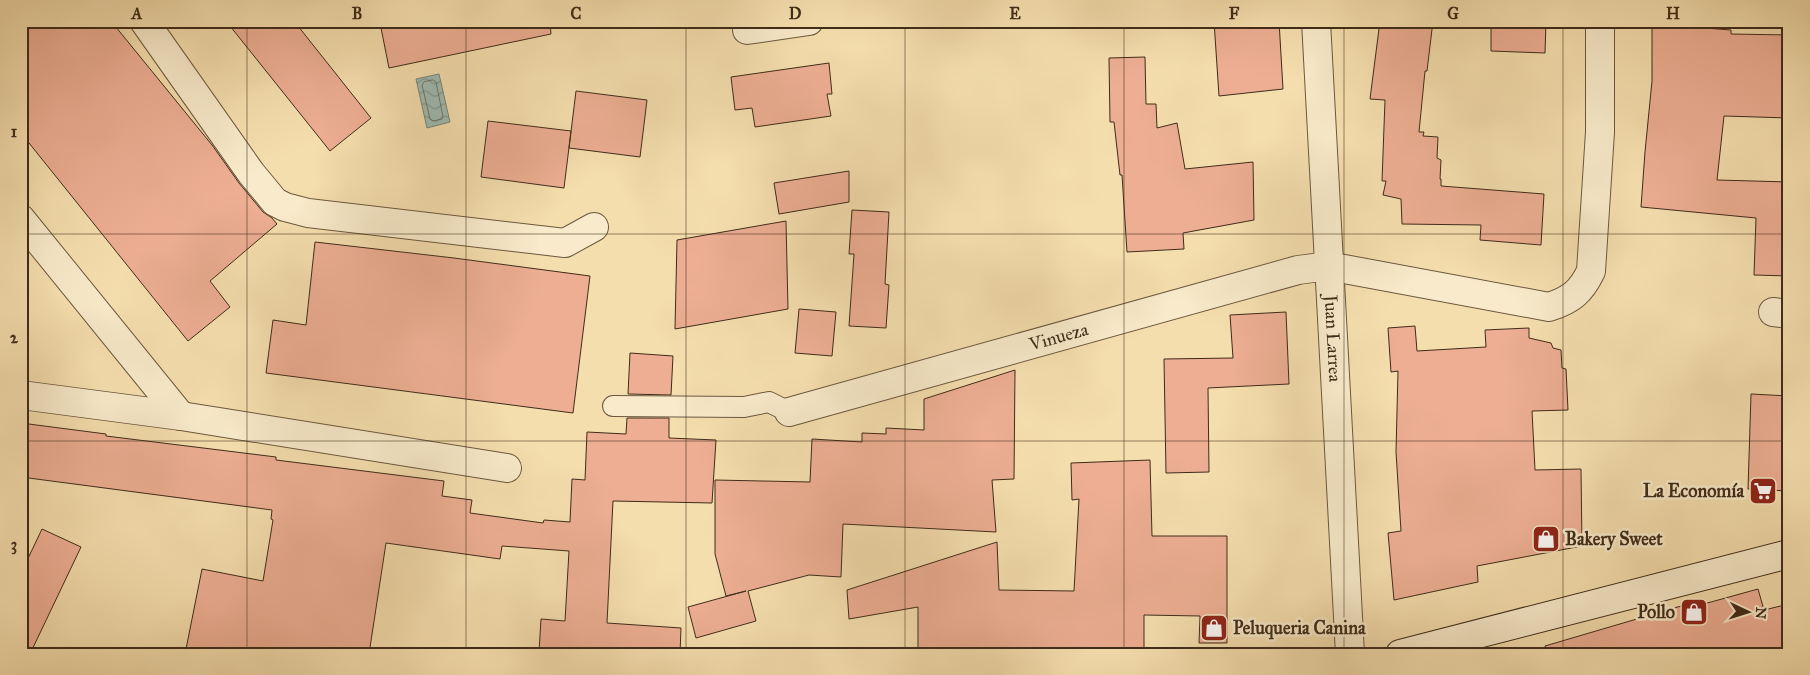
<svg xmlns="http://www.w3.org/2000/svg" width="1810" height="675" font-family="'IM FELL Great Primer',serif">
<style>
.water{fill:url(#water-waves);stroke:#788275}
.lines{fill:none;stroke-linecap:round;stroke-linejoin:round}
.shore{stroke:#6e7466;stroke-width:1}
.building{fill:#edae93;stroke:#3f2c19}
.lane-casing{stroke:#6c583e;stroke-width:22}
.street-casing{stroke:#6c583e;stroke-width:30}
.secondary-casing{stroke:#3f2c19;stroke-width:30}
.lane{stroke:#f8eaca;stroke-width:20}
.street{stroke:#f8eaca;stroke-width:28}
.secondary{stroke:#f8eaca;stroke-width:28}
.grid{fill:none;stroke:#3f2c19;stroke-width:1;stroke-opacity:0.55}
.labels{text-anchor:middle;stroke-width:5;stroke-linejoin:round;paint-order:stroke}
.street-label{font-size:18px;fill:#3f2c19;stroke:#f8eaca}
.poi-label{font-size:18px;font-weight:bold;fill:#3f2c19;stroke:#f8eaca;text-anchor:end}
.neatline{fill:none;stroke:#3f2c19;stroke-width:2}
.grid-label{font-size:16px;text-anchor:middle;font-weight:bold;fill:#3f2c19}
</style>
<defs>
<pattern id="water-waves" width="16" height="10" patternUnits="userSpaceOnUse" patternTransform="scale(1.25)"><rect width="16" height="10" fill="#9ebbb3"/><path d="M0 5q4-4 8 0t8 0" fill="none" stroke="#829891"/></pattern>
</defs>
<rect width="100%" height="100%" fill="#f5deae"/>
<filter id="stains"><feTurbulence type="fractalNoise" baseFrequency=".004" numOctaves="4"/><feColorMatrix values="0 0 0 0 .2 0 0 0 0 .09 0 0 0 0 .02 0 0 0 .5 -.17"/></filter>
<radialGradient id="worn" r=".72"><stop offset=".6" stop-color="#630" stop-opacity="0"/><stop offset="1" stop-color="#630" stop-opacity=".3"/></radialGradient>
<path class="water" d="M439,74L450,122L427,128L416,79Z"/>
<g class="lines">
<path class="shore" d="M433,80L436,82L443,117L442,119L433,121L430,119L422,85L424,82Z"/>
</g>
<path class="building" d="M21,21H111L212,145L239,183L263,212L272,218L277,224L210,281L230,307L188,341L21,133Z
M226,21H294L371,118L330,151Z
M413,21H550L551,34L389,68L381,28Z
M1214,21H1279L1283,89L1219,96Z
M1380,21H1433L1427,71H1425L1419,132H1424L1423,136L1438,137L1437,158L1441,160L1440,179H1441V186L1544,194L1541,245L1480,240L1481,225L1402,224L1401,199L1383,195L1386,181H1382L1385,100L1370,99Z
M1491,21H1546L1545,53L1491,51Z
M1652,24L1731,30V34L1789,35V118L1724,116L1717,180L1789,182V276L1754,275L1756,218L1641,207L1645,152L1652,81Z
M1145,57L1146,104H1156L1157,128L1177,123L1185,169L1253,162L1254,220L1183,233L1184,249L1127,252L1122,175H1120L1114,122H1110L1109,58Z
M829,63L832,94H827L831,116L755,127L752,108L735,110L731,77Z
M576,91L647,100L640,157L569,148Z
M488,121L571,131L564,188L481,177Z
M849,171V202L779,214L774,183Z
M852,210L889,212L885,284L889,285L886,328L849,326L854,254H849Z
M786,221L788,309L675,329L677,240Z
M315,242L454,258L590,276L573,413L266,373L273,320L306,325Z
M799,309L836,312L832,356L795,353Z
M1286,312L1289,384L1208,388L1209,472L1166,473L1164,359L1233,358L1230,315Z
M1415,326L1417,351L1486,347L1485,330L1529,328V338L1551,343L1553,348L1561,350L1562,368L1566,369L1568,410L1532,411L1535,470L1581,469L1582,546L1477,566L1478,582L1394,600L1388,533L1401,531L1396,452L1398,371L1391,372L1388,328Z
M630,353L673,356L671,395L628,394Z
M1015,370L1014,479L992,480L996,532L843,524L841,577L809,575L748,591L756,621L696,638L688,607L746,591L726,596L715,554V480L810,482L812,439L862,442V433L886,434V428L924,430V399Z
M1751,394L1789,396V491L1748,489Z
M627,418H669V438L716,440L712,503L613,501L607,623L681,628L680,654L539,652L541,619L565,621L569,551L502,546L500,559L386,543L369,654H185L202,569L263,581L273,520L271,519L272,510L21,477V423L106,434V436L276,457V460L444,481L442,496L472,500L470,513L543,523L544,520L570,522L572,479L585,480L587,432L626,434Z
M1150,460L1152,536H1227V643H1199L1200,616L1144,615V654H918V607L849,619L847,590L997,542L999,590L1074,591L1079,499L1072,500L1071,463Z
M42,529L81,547L30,654H21V573Z
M1758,589L1764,610L1789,604V648L1766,654H1546L1545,646L1681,606L1682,610Z"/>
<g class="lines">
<g class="lane-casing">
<path id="lane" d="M613,406L744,407L769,402L789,412"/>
</g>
<g class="street-casing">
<g id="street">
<path d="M144,21L251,173L275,202L285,207L308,213L565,243L594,227"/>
<path id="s1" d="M1316,21L1350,654"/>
<path d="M747,30L809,21"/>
<path d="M21,219L181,416"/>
<path d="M1773,312L1789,314"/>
<path d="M21,395L181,416L507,468"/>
<path id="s2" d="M789,412L1298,270L1328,266L1549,307C1571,300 1581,292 1591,271L1600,132V21"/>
</g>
</g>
<g class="secondary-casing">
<path id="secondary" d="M1400,654L1789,554"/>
</g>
<use href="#lane" class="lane"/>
<use href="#street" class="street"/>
<use href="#secondary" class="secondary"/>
</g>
<path class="grid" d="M247,21V654M466,21V654M686,21V654M905,21V654M1124,21V654M1344,21V654M1563,21V654M21,234H1789M21,441H1789"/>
<defs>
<g id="supermarket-square" transform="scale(1.4375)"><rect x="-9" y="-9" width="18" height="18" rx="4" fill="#8f2418" stroke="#f8eaca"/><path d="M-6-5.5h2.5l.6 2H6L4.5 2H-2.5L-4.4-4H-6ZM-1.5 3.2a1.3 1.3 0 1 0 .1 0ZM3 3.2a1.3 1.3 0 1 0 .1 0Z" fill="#fff"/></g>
<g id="shop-square" transform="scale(1.4375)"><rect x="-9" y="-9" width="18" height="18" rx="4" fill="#8f2418" stroke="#f8eaca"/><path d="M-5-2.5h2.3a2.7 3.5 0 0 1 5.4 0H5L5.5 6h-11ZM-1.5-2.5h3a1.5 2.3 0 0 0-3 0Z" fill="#fff"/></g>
</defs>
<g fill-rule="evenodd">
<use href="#supermarket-square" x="1763" y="491"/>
<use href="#shop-square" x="1546" y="539"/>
<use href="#shop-square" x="1694" y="612"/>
<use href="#shop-square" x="1214" y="628"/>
</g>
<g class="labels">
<g class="street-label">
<text dy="6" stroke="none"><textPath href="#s2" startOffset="280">Vinueza</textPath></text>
<text dy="6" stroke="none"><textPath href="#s1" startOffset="318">Juan Larrea</textPath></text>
</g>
<g class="poi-label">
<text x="1744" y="497">La Economía</text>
<text x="1565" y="545" text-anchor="start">Bakery Sweet</text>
<text x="1675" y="618">Pollo</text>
<text x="1233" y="634" text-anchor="start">Peluqueria Canina</text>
</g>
</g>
<rect width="1810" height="675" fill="none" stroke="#f5deae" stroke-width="55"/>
<g transform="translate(1748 612) rotate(94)" stroke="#f8eaca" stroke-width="4" paint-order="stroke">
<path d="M0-4L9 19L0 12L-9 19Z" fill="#3f2c19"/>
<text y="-8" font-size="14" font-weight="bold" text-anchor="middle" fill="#3f2c19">N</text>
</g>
<rect x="28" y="28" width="1754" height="620" class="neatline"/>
<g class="grid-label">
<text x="137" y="19">A</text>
<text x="357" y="19">B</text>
<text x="576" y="19">C</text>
<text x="795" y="19">D</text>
<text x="1015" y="19">E</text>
<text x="1234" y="19">F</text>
<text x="1453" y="19">G</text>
<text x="1673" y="19">H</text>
<text x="14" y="137">1</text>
<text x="14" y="343">2</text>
<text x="14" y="550">3</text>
</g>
<rect width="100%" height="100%" filter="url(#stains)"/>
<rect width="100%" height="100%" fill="url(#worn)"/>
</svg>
